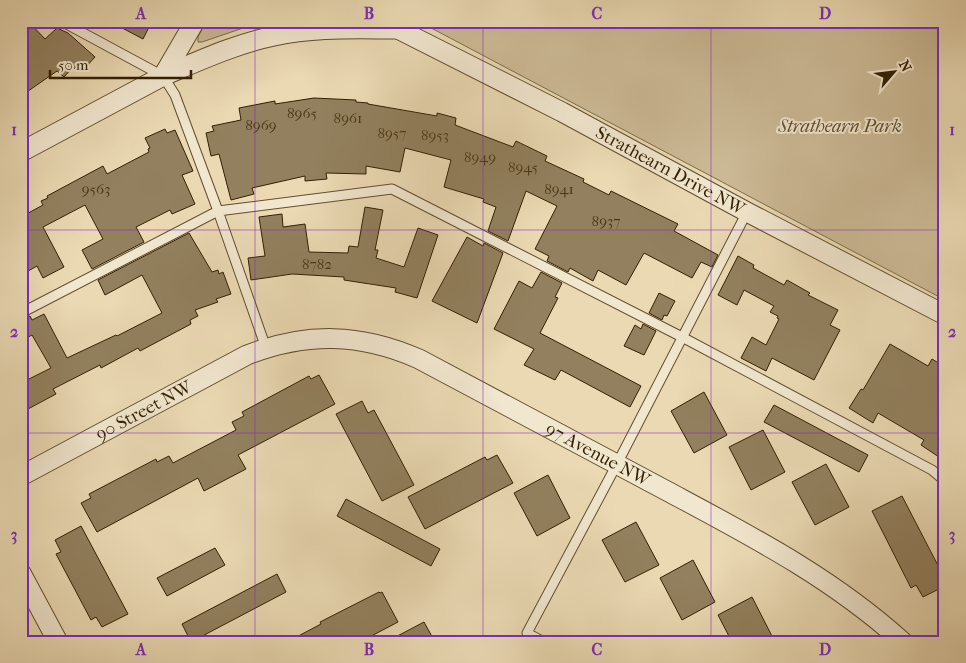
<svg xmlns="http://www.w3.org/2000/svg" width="966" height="663" font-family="'IM FELL French Canon',serif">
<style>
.green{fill:#cbb995;stroke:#7e6c4c}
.building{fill:#92805e;stroke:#321f02}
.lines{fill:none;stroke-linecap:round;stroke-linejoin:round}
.service-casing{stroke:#604e2e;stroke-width:11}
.minor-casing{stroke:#604e2e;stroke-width:21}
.service{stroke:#f1e6ce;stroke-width:9}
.minor{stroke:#f1e6ce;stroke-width:19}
.grid{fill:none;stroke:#7b2cbf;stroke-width:1;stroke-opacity:0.55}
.labels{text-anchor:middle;stroke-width:4;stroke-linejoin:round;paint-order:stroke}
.number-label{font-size:15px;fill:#4a3719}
.park-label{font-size:18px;font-style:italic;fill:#604d2e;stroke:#f1e6ce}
.street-label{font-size:18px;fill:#321f02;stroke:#f1e6ce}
.neatline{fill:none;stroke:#7b2cbf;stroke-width:2}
.grid-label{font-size:16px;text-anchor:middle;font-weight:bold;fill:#7b2cbf}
</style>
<rect width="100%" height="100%" fill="#ead9b3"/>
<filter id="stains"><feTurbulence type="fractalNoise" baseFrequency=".004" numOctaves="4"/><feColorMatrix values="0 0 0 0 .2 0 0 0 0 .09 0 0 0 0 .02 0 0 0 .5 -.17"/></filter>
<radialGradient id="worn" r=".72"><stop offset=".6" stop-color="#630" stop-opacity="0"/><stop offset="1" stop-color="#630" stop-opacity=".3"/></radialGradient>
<path class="green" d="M206,21H279L246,27L202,42H198V37Z
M418,21H945V300Z"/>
<path class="building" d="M21,21H28L45,39L57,28L68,33L95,57L83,70L79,66L75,69L73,67L64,77L57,71L21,96Z
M109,21H152L143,39Z
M314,98L356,100V102L368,103V104L437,116V113L456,118L455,125L513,147L516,141L547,156L545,161L584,179L583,182L609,195L611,191L678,224L674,231L718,255L712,267L701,262L692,278L644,253L626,285L598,270L593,281L570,268L568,272L547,261L549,256L535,249L557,206L526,191L508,241L488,231L496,207L483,202L484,199L444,187L451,160L405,148L400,172L366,166V174L326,173L327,179L305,181V176L252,188L254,194L231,200L219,154L211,156L206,133L214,131L212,126L241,120L239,108L275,101V104Z
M165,129L167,133L175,130L193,171L182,175L195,204L172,214L170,210L136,227L144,242L92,269L82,250L103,239L85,205L43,227L64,267L43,278L37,266L21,275V217L43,205L41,201L48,198L47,196L103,166L107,174L149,152L148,149L150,148L145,138Z
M365,207L383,210L375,250H378L376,258L404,267L418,228L438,235L417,298L395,292L396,288L344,280V277L292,274L251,280L248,258L265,256L259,217L282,214L283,227L305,224L309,252L348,253L349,246L358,247Z
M189,233L212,272L218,270L219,274L223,272L231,294L216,299L218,302L195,310L198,316L190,320L191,324L140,351L138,348L101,368L100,365L53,389L56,394L28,409L21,396V383L51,368L32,335L21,341V319L30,316L32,320L44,314L67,358L116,335L117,336L162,313L142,275L105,295L98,280Z
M467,237L483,246L484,243L503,253L477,323L432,301Z
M738,256L754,265L753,268L784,285L787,280L810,293L808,295L838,310L830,325L840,330L814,380L772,358L766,371L741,358L752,337L766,345L779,319L777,318L778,316L770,312L774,306L744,290L737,305L718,295Z
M541,272L562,283L555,297L558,298L540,333L641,386L630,407L561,370L555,380L524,365L534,349L494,329L519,281L532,288Z
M659,293L675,301L667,316L664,315L662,320L649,313Z
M643,324L656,331L644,355L624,346L635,325L641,329Z
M890,344L928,366L932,359L945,367V461L921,445L924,440L878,413L873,423L849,408L861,389L863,390Z
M319,375L335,404L238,455L246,469L204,491L198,478L97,532L81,503L91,498L89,494L156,459L157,462L169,456L173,463L236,430L232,422L244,416L242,412L309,376L311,379Z
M704,392L727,435L694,453L671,411Z
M362,401L368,413L374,410L414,485L382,501L336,414Z
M774,405L868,455L859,472L764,422Z
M763,430L785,472L751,490L729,447Z
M497,455L513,483L425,529L408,497L485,457L487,460Z
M826,464L849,507L815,525L792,482Z
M548,475L570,518L537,536L514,493Z
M902,496L945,579V586L923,597L916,585L911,588L872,511Z
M346,499L440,549L431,566L337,516Z
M636,522L659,565L625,582L602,540Z
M81,526L128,614L102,627L96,617L91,620L56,554L61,552L55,540Z
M215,548L225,565L167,596L157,578Z
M693,560L715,602L682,620L660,578Z
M277,574L286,592L191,642L182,624Z
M379,592L380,593L382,592L398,622L360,642H287L321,624L320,622Z
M752,597L775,642H732L718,615Z
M424,622L435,642H386Z"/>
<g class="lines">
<g class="service-casing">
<path id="service" d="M61,21L163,76L175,95L218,211L392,189L682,337L932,470L945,481
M21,313L218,211L266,348
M544,642L527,633L617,464L747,212"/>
</g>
<g class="minor-casing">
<g id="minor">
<path id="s1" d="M382,21L562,112L747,212L945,315"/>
<path d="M163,76C199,61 235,44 274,36C314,27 355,29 396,29"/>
<path d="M21,152L163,76L195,21"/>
<path id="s2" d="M21,476L247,355C307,332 360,333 419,359C502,403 584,447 667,491C751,536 831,577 903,642"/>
<path d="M21,573L58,642"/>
</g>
</g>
<use href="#service" class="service"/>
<use href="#minor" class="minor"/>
</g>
<path class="grid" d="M255,21V642M483,21V642M711,21V642M21,230H945M21,433H945"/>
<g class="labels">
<g class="number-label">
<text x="302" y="118">8965</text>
<text x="348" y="123">8961</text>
<text x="261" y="130">8969</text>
<text x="392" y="138">8957</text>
<text x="435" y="140">8953</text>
<text x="480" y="162">8949</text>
<text x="523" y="172">8945</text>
<text x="96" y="194">9563</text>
<text x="559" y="194">8941</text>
<text x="606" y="226">8937</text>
<text x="317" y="269">8782</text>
</g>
<g class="park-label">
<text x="840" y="132">Strathearn Park</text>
</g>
<g class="street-label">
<text dy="6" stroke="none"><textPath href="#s1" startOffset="325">Strathearn Drive NW</textPath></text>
<text dy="6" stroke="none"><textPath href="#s2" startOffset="139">90 Street NW</textPath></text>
<text dy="6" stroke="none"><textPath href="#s2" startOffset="636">97 Avenue NW</textPath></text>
</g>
</g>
<rect width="966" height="663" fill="none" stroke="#ead9b3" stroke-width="55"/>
<g transform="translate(894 72) rotate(62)" stroke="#f1e6ce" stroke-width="4" paint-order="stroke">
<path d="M0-4L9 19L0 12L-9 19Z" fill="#321f02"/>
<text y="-8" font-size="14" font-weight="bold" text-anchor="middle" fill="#321f02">N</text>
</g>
<path d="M50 70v8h141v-8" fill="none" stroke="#321f02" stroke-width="2.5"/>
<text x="58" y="70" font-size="15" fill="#321f02" stroke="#f1e6ce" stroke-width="4" paint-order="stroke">50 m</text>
<rect x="28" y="28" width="910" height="608" class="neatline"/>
<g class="grid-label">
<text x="141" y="19">A</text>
<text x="369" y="19">B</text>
<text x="597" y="19">C</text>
<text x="825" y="19">D</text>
<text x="14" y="135">1</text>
<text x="952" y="135">1</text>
<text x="14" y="337">2</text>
<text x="952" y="337">2</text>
<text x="14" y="540">3</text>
<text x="952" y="540">3</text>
<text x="141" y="655">A</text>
<text x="369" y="655">B</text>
<text x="597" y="655">C</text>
<text x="825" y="655">D</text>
</g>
<rect width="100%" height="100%" filter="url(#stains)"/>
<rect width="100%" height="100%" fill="url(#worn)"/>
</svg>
